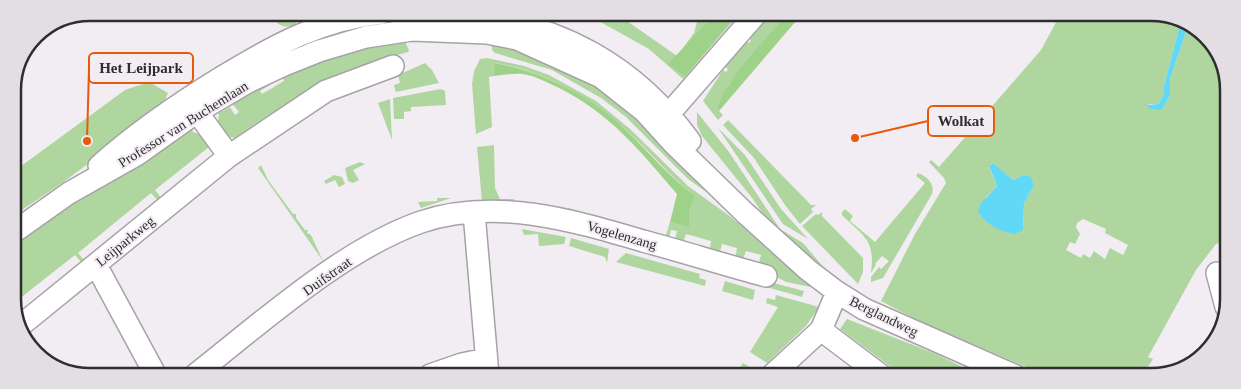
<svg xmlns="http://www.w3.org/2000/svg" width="1241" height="389" font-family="'Times New Roman',serif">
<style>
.green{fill:#afd69f;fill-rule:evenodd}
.forest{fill:#9ed288}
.water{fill:#62d8f7}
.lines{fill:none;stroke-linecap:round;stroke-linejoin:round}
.minor-casing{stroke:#a6a2a7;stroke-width:24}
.minor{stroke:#fff;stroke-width:21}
.labels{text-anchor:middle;stroke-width:4;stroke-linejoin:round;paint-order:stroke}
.street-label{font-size:14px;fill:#2f2d2f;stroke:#f2edf3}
.rim{fill:none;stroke:#2f2d2f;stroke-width:2.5}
.leader{fill:none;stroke:#e8590c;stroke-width:2}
.callout-dot{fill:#e8590c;stroke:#f2edf3;stroke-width:2}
.callout{fill:#f2edf3;stroke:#e8590c;stroke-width:2}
.callout-label{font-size:15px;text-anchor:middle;font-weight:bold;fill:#2f2d2f}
</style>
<rect width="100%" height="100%" fill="#f2edf3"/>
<path class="green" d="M270,13H293L296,23L295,26C281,28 277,25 270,13Z
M586,14H628L627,21L677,56L694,33L699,14H739L683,79L649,49Z
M768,14H787L729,84L717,109L723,115L718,120L703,101L723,70L726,72L728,69L725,67L746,41L749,43L751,40L748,38Z
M1060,15H1171L1181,21L1164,86V94L1158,104H1149L1148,106L1163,108L1170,95V79L1188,26L1209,39L1227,76L1226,241L1216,244L1196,270L1148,357L1153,359L1142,376H1047L915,319L881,301L915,234L946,183L944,178L929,162L931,160L939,167L1041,50ZM992,163L1013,180L1024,175L1031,178L1034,185L1024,204L1023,230L985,198L997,186L989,167ZM1083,219L1106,229L1105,233L1128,245L1123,255L1110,248L1105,259L1094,251L1090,258L1083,254L1081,258L1066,250L1070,242L1075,244L1080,234L1076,227L1077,223Z
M402,36L409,50L408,52C343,69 290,99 235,138L229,137L218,122L219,113L230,107L235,115L239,112L230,101L280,72ZM282,77L284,81L262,94L260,91Z
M491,41L517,47L610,93L725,205L688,179L626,117L601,98L552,70L495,53L492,50Z
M487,58L524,66L549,75L596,101L630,129L688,186L731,217L811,287L786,282L758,267L761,255L746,251L742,262L735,261L737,248L722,244L719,256L709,254L711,241L686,234L682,246L674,243L677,231L671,230L668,242L567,215L568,208L666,235L670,222L689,226V212L695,196C669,176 648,149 623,127C587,96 541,69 494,63L493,76L489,77L492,127L476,134L472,84L474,71L480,59Z
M425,63L432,70L439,83L396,92L394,85L400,83L398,75Z
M149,82L168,93L161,110L62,183L13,216V172L125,90Z
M441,89L445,91L446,105L411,107V111L404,112V119H394L393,98Z
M390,99L392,140L378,103Z
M697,112L729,152L780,229L803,243L826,270L768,222L753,199L702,136L697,125Z
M728,120L811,205H816L811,209L813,212L800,224L785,205L754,158L723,125Z
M189,125L193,132L199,134L209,147L155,190L162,199L158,201L151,193L78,253L85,261L82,263L75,255L14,303V242Z
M718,128L745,155L781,209L808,239L783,224Z
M494,145L495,188L500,199H514V207H493L492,201H482L477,147Z
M360,162L365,164L353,170L359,180L353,183L348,181L345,168Z
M261,165L268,180L293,214H296V218L305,230H308L307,233L311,235L323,261L258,168Z
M918,173C928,177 935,184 932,194L883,278L871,282V277L879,267L881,269L889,261L882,256L875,264L876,265L871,273C875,239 865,238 842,215V212L845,209L853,216L850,221L875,242L925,183L916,176Z
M334,175L342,177L345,184L339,187L335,180L326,184L324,181Z
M437,198H451L421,208L418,202L437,201Z
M822,212V216L863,258V272L858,284L802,226L816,214L818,215Z
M522,229L566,237L564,244L539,246L538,234L524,235Z
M571,238L609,249L607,263L605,257L569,246Z
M626,253L700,274L699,278L706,280L705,286L616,262Z
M750,277L804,291L802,297L749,282Z
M725,281L755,290L753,300L722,291Z
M776,295L819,307L806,326L767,363L750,352L778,307L766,303L767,298L775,300Z
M847,319L936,354L981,376H903L840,329Z
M743,363L758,372L755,375H735Z"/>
<path class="forest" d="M715,14H737L685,76L668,64Z
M787,14H802L719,111L717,109C728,75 764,42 787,14Z
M494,63C542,71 591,96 626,130C649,152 669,177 695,196L689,212V227L670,222L677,194C640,151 611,114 559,88C548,83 536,76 523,74C513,73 502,75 493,76Z"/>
<path class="water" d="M1181,21L1188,26L1170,79V95L1163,108L1160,110L1148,108V105L1158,104L1164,94V86Z
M993,163L1013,180L1024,175L1031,177L1034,185L1024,204L1023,230L1015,234C999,231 988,226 978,212L981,203L997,186L989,166Z"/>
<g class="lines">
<g class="minor-casing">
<path id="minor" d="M466,13C561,26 633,64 690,141
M197,112L229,156
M661,123L756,14
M99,166C137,132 178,104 222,77C273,46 322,19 382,13
M474,213L488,375
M14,232L69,193L138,154L197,112L248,82L284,65L319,51L366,37L412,30L487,33L517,39L601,77L644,111L674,144L745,213L808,270L837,292L864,309L1016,376
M96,265L155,374
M1217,273L1226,307
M20,326L229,156L326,91L393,66
M821,330L882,376
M196,374C261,323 343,249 421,222C494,197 572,220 643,241C684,252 725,265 766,276
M430,375L462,364L486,359
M772,375L821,330L837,292"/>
</g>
<use href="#minor" class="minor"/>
</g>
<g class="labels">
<g class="street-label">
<text transform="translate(183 124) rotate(-32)" y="5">Professor van Buchemlaan</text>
<text transform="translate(622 235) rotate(16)" y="5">Vogelenzang</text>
<text transform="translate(125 241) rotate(-39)" y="5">Leijparkweg</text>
<text transform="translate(327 276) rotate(-35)" y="5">Duifstraat</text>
<text transform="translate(884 316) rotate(26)" y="5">Berglandweg</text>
</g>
</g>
<path d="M0 0H1241V389H0ZM90 21H1151A69 69 0 0 1 1220 90V299A69 69 0 0 1 1151 368H90A69 69 0 0 1 21 299V90A69 69 0 0 1 90 21Z" fill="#e2dee3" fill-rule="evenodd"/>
<path class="rim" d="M90 21H1151A69 69 0 0 1 1220 90V299A69 69 0 0 1 1151 368H90A69 69 0 0 1 21 299V90A69 69 0 0 1 90 21Z"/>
<path class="leader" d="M87 141L89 68M855 138L928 121"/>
<g class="callout-dot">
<circle cx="87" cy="141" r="5"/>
<circle cx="855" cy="138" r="5"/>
</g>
<g class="callout">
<rect x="89" y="53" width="104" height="30" rx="5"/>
<rect x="928" y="106" width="66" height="30" rx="5"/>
</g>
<g class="callout-label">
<text x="141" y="73">Het Leijpark</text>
<text x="961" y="126">Wolkat</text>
</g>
</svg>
